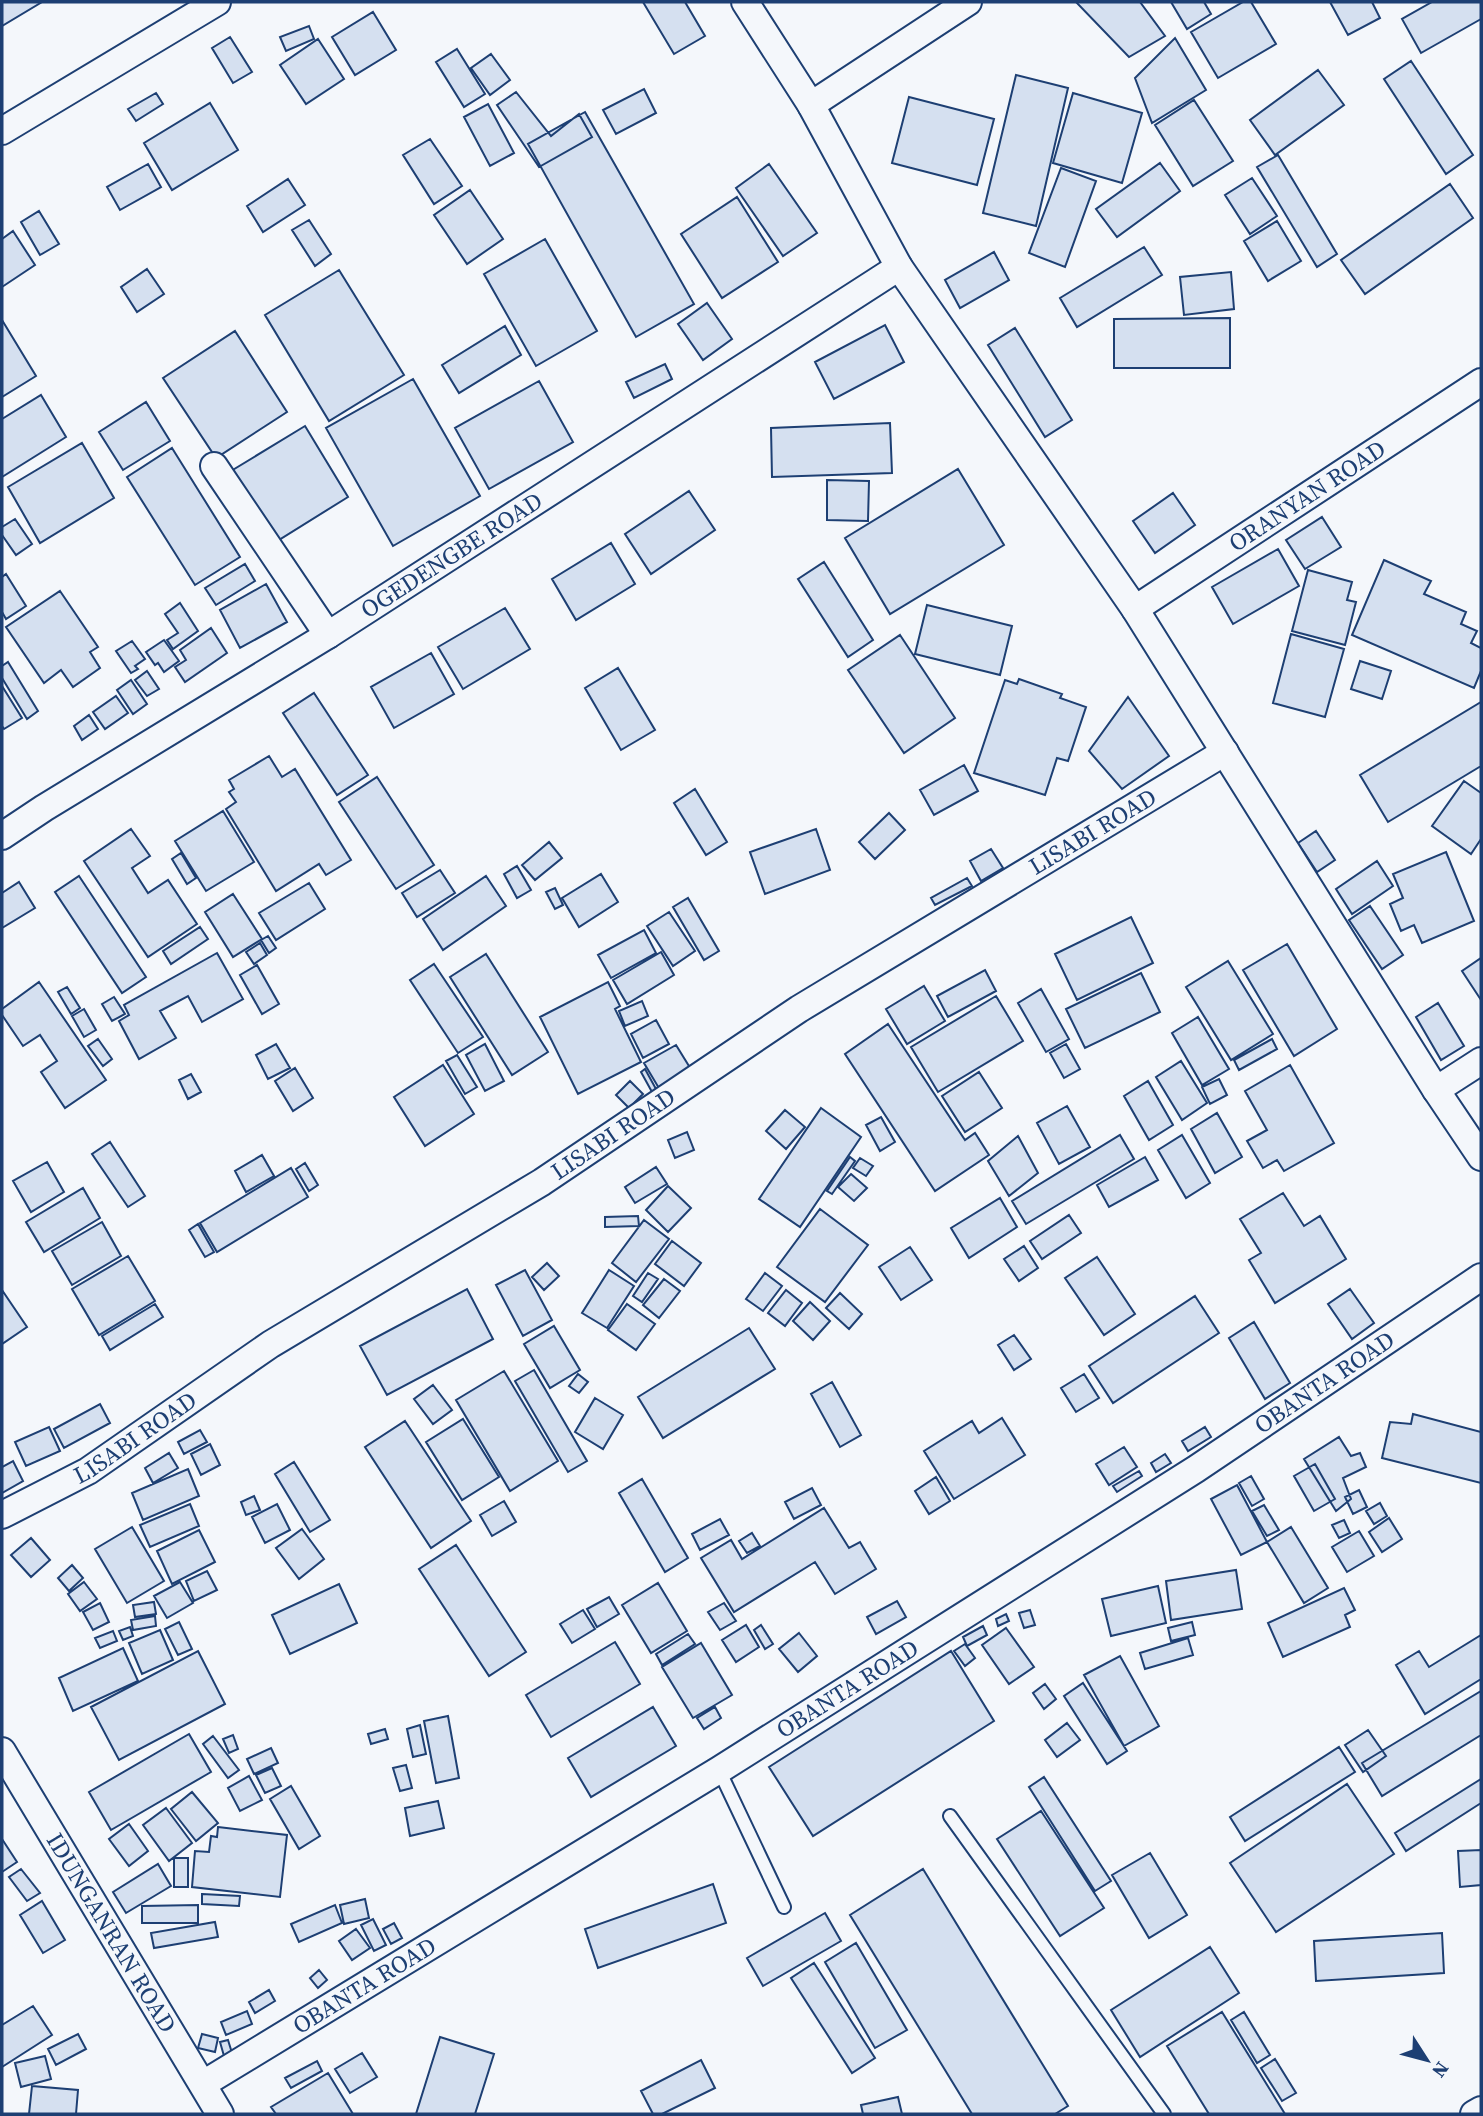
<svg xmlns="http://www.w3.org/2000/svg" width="1483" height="2116" font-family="'Source Serif 4',serif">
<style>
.building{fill:#d5e0f0;stroke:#1d3f73;stroke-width:2}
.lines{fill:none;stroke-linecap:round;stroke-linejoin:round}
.lane-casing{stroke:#1d3f73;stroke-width:16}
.street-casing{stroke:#1d3f73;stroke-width:30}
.lane{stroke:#f4f7fb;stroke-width:12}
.street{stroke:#f4f7fb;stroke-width:26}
.labels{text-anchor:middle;stroke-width:5;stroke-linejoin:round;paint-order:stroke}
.street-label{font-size:24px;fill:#1d3f73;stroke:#f4f7fb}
</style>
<rect width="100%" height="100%" fill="#f4f7fb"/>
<path class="building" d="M2,2H42L2,26Z
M643,2H685L705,36L674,54Z
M1076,2H1140L1165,36L1129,57Z
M1171,2H1204L1211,14L1187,29Z
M1243,2H1251L1276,44L1218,78L1191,32Z
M1330,2H1372L1380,18L1348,35Z
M1432,2H1481V19L1421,53L1402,19Z
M373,12L396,50L355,75L332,37Z
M309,26L314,39L286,51L280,37Z
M230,37L252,72L233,83L212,48Z
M1175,38L1206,90L1152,123L1135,78Z
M318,39L344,79L306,104L280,65Z
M457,49L485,94L464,107L436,62Z
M491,54L510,80L490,95L471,68Z
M1411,61L1473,155L1446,174L1384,79Z
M1318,70L1344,105L1275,155L1250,120Z
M1016,75L1068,88L1036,226L983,213Z
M644,89L656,113L616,134L603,110Z
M516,92L551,136L579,114L592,137L539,167L497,105Z
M156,93L163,104L136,121L128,109Z
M1073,93L1142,113L1122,183L1053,163Z
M909,97L994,119L977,185L892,163Z
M1194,100L1233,161L1193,186L1155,125Z
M210,103L238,150L172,190L144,143Z
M488,104L514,153L490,166L464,117Z
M585,112L694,304L636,337L528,144Z
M430,139L462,186L434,204L403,155Z
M1278,155L1337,254L1317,267L1257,167Z
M1160,163L1180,191L1117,237L1096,209Z
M148,164L161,187L120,210L107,187Z
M769,164L817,233L783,256L736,188Z
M1061,168L1096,181L1065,267L1029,253Z
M1252,178L1277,216L1250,234L1225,195Z
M288,179L305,205L263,232L247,206Z
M1450,184L1473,218L1365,294L1341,260Z
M470,190L503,239L467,264L434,215Z
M737,197L778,262L722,298L681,234Z
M39,211L59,244L40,255L21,222Z
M309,220L331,254L315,266L292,230Z
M1277,221L1301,261L1268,281L1244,241Z
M13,231L35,265L2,287V239Z
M545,239L597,331L536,366L484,274Z
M1144,247L1162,275L1077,327L1060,298Z
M994,252L1009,280L960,308L945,280Z
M147,269L164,294L137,312L121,287Z
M339,270L404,375L329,421L265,315Z
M1231,272L1234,309L1184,315L1180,277Z
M707,303L732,339L703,360L678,324Z
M1230,318V368H1114V319Z
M2,320L36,376L2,397Z
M885,325L904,362L834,399L815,362Z
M505,326L521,355L459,393L442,365Z
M1015,328L1072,420L1045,437L988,345Z
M235,331L287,412L216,458L163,378Z
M665,364L672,379L634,398L626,382Z
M413,379L480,496L393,546L326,428Z
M539,381L573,442L489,489L455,428Z
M41,395L66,437L2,477V419Z
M146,402L170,441L123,470L99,432Z
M890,423L892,473L772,477L771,428Z
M305,426L348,497L274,543L231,471Z
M82,443L114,498L40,543L8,487Z
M172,448L240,557L195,585L127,477Z
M958,469L1004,545L890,614L845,538Z
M827,480L869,481L868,521L827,520Z
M689,491L715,530L651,574L625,534Z
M1173,493L1195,525L1155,553L1133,521Z
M1322,517L1341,547L1305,569L1286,540Z
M15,519L32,544L16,555L2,535V527Z
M611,543L635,584L576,620L552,579Z
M1278,549L1299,586L1233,624L1212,587Z
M1384,560L1431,581L1424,594L1466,612L1461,624L1477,631L1471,643L1481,648V671L1474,688L1352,635Z
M824,562L873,640L848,657L798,579Z
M245,564L255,581L216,605L205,588Z
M1308,570L1352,582L1347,600L1356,602L1345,645L1292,631Z
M6,574L26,606L6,619L2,612V577Z
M266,584L287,622L240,648L220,610Z
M60,591L98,647L90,652L100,668L73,687L61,670L44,683L6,627Z
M180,603L198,631L173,649L167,640L178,633L165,614Z
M927,605L1012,626L1000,675L915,654Z
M505,608L530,649L463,689L438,647Z
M211,628L227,653L185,682L175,667L186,660L180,650Z
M1291,634L1344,649L1325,717L1273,703Z
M900,635L955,718L904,753L848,670Z
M164,640L179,661L164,672L158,663L155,665L146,652Z
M132,641L145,659L135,666L138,669L131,673L116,651Z
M431,653L454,694L394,728L371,687Z
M1360,661L1391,671L1382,699L1351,689Z
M8,662L38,711L27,719L2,678V666Z
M618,668L655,730L621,750L585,688Z
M147,671L159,689L147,696L135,680Z
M1019,679L1062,694L1060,698L1086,707L1068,761L1057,758L1045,795L974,773L1005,680L1017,684Z
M131,680L147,704L133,714L117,690Z
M2,686L22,718L4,729L2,726Z
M314,693L368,775L337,795L283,713Z
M116,696L128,713L105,729L93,712Z
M1128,697L1169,756L1122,789L1089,751Z
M1481,702V766L1388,822L1360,775Z
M89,715L98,729L82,740L74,726Z
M269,756L282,777L295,769L351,860L326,875L319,864L276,891L226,809L236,802L229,792L234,789L229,780Z
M964,765L978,791L934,815L920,790Z
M377,777L434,865L396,889L339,802Z
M1464,781L1481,793V839L1471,854L1432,826Z
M695,789L727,842L706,855L674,803Z
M223,811L254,862L206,891L175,841Z
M889,813L905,830L875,859L859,842Z
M131,829L150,856L132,868L148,893L168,880L197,924L148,957L84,861Z
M816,829L830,870L765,894L750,852Z
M1316,831L1335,860L1317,872L1298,843Z
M549,842L562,858L535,880L522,865Z
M991,849L1003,868L981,881L970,861Z
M1446,852L1474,921L1422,943L1414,925L1401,931L1390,904L1403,898L1393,874Z
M181,853L196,878L187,884L172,859Z
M1377,861L1393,886L1352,914L1336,889Z
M517,866L531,890L517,898L504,874Z
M440,870L455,893L417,917L402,893Z
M601,874L618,902L579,927L562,898Z
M79,876L146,977L122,993L55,892Z
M486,876L506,906L443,950L423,919Z
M967,878L972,886L935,905L931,898Z
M19,882L35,908L2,928V893Z
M309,883L325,909L276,940L259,913Z
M555,888L563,905L555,909L546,892Z
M233,894L262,939L233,957L205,912Z
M688,898L719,951L704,960L673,907Z
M1370,906L1403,955L1382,969L1349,920Z
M669,912L695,951L673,966L647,926Z
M1131,917L1153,963L1077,1000L1055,954Z
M200,927L208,939L171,964L163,951Z
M644,930L656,953L611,978L598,955Z
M268,936L276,948L269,953L261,940Z
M260,943L267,955L254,964L246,952Z
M1287,944L1337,1029L1294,1056L1243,970Z
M661,952L674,975L627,1004L613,980Z
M217,953L243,999L202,1022L188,996L160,1011L176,1038L139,1059L119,1021L129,1015L124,1005Z
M486,954L548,1052L512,1075L450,977Z
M1481,958V1000L1462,971Z
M1228,961L1273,1034L1231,1060L1186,987Z
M434,964L483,1037L458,1053L410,980Z
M257,965L279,1004L262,1014L240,975Z
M985,970L996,991L948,1017L937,996Z
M1141,973L1160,1012L1085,1048L1066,1009Z
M39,982L106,1080L65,1108L41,1072L57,1061L40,1035L23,1046L2,1015V1009Z
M608,982L620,1006L615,1009L641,1062L578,1094L540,1017Z
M924,986L945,1021L907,1044L886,1009Z
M67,987L80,1008L71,1014L58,992Z
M1041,989L1069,1039L1046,1052L1018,1003Z
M996,996L1023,1041L938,1092L911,1047Z
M114,997L125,1014L112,1021L102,1004Z
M642,1001L648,1016L625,1026L619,1011Z
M1438,1003L1464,1046L1441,1060L1416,1017Z
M84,1009L96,1030L84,1037L72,1016Z
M1198,1017L1229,1069L1202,1085L1172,1033Z
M656,1020L669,1044L643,1058L631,1034Z
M888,1024L965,1140L975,1133L989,1155L935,1191L845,1054Z
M98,1039L112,1059L103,1066L88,1046Z
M1272,1039L1277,1049L1239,1070L1234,1060Z
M276,1044L290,1068L268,1079L256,1055Z
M485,1044L504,1081L485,1091L466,1055Z
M1066,1044L1080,1069L1064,1078L1050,1053Z
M676,1045L692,1071L660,1090L644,1063Z
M457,1055L477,1087L465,1094L446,1061Z
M1181,1061L1207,1103L1182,1120L1156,1077Z
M443,1065L474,1114L425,1146L394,1097Z
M1290,1065L1334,1143L1284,1171L1277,1160L1263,1168L1247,1141L1267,1130L1245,1091Z
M295,1068L313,1098L293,1111L275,1081Z
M645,1069L656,1089L652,1092L641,1072Z
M979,1072L1002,1108L965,1132L942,1096Z
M191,1074L201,1092L188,1099L179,1080Z
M1219,1079L1227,1095L1210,1104L1202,1087Z
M630,1081L643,1094L629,1108L616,1095Z
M1148,1081L1173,1125L1149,1140L1124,1096Z
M1067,1106L1090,1147L1059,1164L1037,1123Z
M821,1108L861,1137L800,1227L759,1199Z
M785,1110L805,1127L786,1149L766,1131Z
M1217,1113L1242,1157L1215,1173L1191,1129Z
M881,1117L895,1142L880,1151L866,1125Z
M687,1132L694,1150L675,1158L668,1140Z
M1120,1135L1134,1159L1026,1224L1012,1201Z
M1182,1135L1210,1183L1186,1198L1158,1150Z
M1018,1136L1038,1173L1009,1196L988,1161Z
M110,1142L145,1196L128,1207L92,1154Z
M262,1155L274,1176L246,1192L235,1171Z
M850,1157L855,1161L832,1194L827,1191Z
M1145,1157L1158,1180L1109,1207L1097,1185Z
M860,1158L873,1166L866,1176L853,1168Z
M47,1162L64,1192L31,1212L13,1181Z
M305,1163L318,1185L309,1191L296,1169Z
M656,1167L667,1184L635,1203L625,1187Z
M291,1168L308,1197L217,1252L200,1223Z
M851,1174L867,1188L854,1201L838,1187Z
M668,1186L691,1208L668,1232L646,1210Z
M83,1188L100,1218L44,1252L26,1222Z
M1283,1193L1304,1226L1320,1216L1346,1259L1275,1303L1249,1260L1261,1253L1240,1219Z
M1000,1198L1017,1227L969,1258L951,1228Z
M820,1209L868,1245L825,1302L777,1267Z
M1069,1215L1081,1233L1042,1259L1030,1241Z
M638,1216L639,1226L605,1227V1217Z
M644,1220L669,1239L636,1282L612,1263Z
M102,1222L121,1256L72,1285L52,1251Z
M198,1224L214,1252L205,1257L189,1230Z
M672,1241L701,1263L684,1286L655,1264Z
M1024,1246L1038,1268L1019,1281L1004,1259Z
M910,1247L932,1280L901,1300L879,1267Z
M128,1256L155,1301L99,1335L72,1289Z
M1097,1257L1135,1314L1104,1335L1065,1278Z
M547,1263L559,1276L544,1290L532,1277Z
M525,1270L552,1320L523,1336L496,1285Z
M609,1270L634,1286L607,1328L582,1313Z
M648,1273L658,1279L642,1302L633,1296Z
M765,1273L782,1286L763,1311L746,1299Z
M664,1279L680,1291L659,1318L643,1305Z
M467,1289L493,1339L387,1395L360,1346Z
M1350,1289L1374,1323L1352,1339L1328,1304Z
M2,1290L27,1327L2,1344Z
M786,1290L802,1303L785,1326L768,1313Z
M840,1293L862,1314L849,1329L826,1308Z
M1195,1296L1219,1333L1113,1403L1089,1366Z
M810,1302L830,1321L813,1340L793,1321Z
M155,1304L163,1317L110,1350L102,1336Z
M627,1304L655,1324L636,1350L608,1330Z
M1254,1322L1290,1383L1265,1399L1229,1338Z
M554,1326L580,1370L550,1388L524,1344Z
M749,1328L775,1369L663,1438L638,1397Z
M1014,1335L1031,1359L1014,1370L998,1345Z
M534,1370L587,1461L568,1472L515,1381Z
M504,1371L558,1461L510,1491L456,1400Z
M578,1374L588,1382L579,1393L569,1386Z
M1084,1374L1099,1398L1076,1412L1061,1388Z
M832,1382L861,1435L840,1447L811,1394Z
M433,1385L452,1410L433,1424L414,1399Z
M595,1398L623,1415L603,1449L575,1432Z
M100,1404L110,1423L64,1448L54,1429Z
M1413,1414L1481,1432V1483L1382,1458L1390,1422L1411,1424Z
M1002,1418L1025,1455L954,1499L924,1451L972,1421L979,1433Z
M463,1419L499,1477L462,1500L426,1442Z
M405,1421L471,1521L431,1548L365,1447Z
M49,1427L60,1451L26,1466L15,1442Z
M1205,1427L1211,1437L1188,1451L1182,1441Z
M200,1430L207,1442L184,1454L178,1442Z
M1339,1437L1351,1456L1360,1453L1366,1467L1343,1478L1351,1499L1336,1511L1304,1459Z
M210,1444L220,1465L201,1475L191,1454Z
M1124,1447L1137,1467L1109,1485L1096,1464Z
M169,1453L178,1468L153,1483L145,1468Z
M1165,1454L1171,1463L1156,1472L1151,1463Z
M13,1461L23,1481L2,1493V1467Z
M294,1462L330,1520L310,1532L275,1474Z
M1315,1464L1335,1499L1314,1511L1294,1476Z
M188,1469L199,1496L143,1520L132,1493Z
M1139,1471L1142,1476L1117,1492L1113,1486Z
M1251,1476L1264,1499L1252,1506L1239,1483Z
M936,1477L950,1501L929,1514L915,1491Z
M642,1479L688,1558L665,1572L619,1493Z
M1237,1485L1267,1542L1241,1555L1211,1499Z
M812,1488L821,1505L794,1519L785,1502Z
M1359,1490L1367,1507L1353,1514L1345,1497Z
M254,1496L260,1510L246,1515L241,1502Z
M504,1501L516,1522L492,1536L480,1515Z
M1380,1503L1387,1516L1374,1524L1366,1511Z
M190,1504L199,1526L150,1547L140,1525Z
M277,1504L290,1530L265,1543L252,1517Z
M1264,1505L1279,1530L1267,1536L1252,1511Z
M824,1508L849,1548L860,1542L876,1569L835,1594L815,1562L734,1612L701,1558L731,1540L742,1559Z
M1389,1518L1402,1539L1382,1552L1369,1532Z
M720,1519L729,1535L700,1550L692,1534Z
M1344,1520L1350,1533L1339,1538L1332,1525Z
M132,1527L164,1581L127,1603L95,1549Z
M1291,1527L1328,1588L1304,1603L1267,1542Z
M302,1529L324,1559L299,1579L276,1548Z
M199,1530L215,1562L172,1584L157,1551Z
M1359,1531L1374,1556L1347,1572L1332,1547Z
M752,1533L760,1546L747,1553L739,1541Z
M31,1538L50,1560L31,1577L11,1555Z
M456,1545L526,1652L489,1676L419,1569Z
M72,1565L83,1578L69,1591L58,1578Z
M1236,1570L1242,1609L1171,1620L1166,1581Z
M207,1571L217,1590L194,1601L186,1581Z
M84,1582L97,1599L80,1611L68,1594Z
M180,1582L193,1603L167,1618L154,1596Z
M658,1583L687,1631L651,1653L622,1605Z
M339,1584L357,1623L290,1654L272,1615Z
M1158,1586L1166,1623L1111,1636L1102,1599Z
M1344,1588L1355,1610L1345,1615L1350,1627L1283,1657L1268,1623Z
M609,1597L619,1614L597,1627L587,1609Z
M897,1601L906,1617L876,1634L867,1617Z
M154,1602L156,1614L135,1617L133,1605Z
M100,1603L109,1622L93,1630L83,1612Z
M724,1603L736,1621L720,1630L708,1612Z
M583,1610L595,1629L572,1643L560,1624Z
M1030,1610L1035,1625L1024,1628L1019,1613Z
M1006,1614L1009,1621L998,1626L996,1619Z
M155,1616L156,1626L133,1630L131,1620Z
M179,1622L192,1649L178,1655L165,1629Z
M1192,1622L1195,1635L1171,1641L1168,1628Z
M746,1625L759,1647L736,1662L722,1640Z
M761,1625L773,1644L765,1649L754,1630Z
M983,1626L987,1635L967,1646L963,1637Z
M130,1627L133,1636L123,1640L119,1631Z
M1006,1628L1034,1667L1009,1684L982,1645Z
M160,1630L173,1660L142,1674L129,1643Z
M113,1631L117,1641L100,1648L95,1638Z
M799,1633L817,1656L798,1672L779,1649Z
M688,1634L695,1644L662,1665L656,1654Z
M1481,1635V1679L1425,1714L1396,1665L1419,1651L1429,1667Z
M1188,1638L1193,1655L1145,1669L1140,1653Z
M615,1642L640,1684L551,1737L526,1695Z
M701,1643L732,1695L693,1718L662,1667Z
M965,1644L975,1658L965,1666L954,1651Z
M123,1648L138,1681L73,1711L59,1678Z
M198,1651L225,1704L119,1760L91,1707Z
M951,1651L994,1721L813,1836L769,1767Z
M1120,1656L1159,1726L1124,1746L1084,1675Z
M1083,1683L1127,1751L1107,1764L1064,1696Z
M1045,1684L1056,1699L1044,1709L1033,1693Z
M1481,1691V1735L1382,1796L1362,1763Z
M653,1707L676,1746L591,1797L568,1758Z
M715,1707L721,1718L704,1729L697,1718Z
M448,1716L459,1778L436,1783L424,1721Z
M1067,1723L1080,1740L1057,1757L1045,1740Z
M420,1725L426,1754L413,1757L407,1729Z
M385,1729L388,1739L371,1744L368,1734Z
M1368,1730L1386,1756L1363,1772L1345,1745Z
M189,1734L211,1772L111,1830L89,1792Z
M233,1735L238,1749L229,1753L223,1739Z
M213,1736L239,1770L228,1778L203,1744Z
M1339,1747L1355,1772L1245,1841L1230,1817Z
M271,1748L278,1763L254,1774L247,1759Z
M406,1765L412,1788L400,1791L393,1768Z
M272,1768L281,1786L265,1793L256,1775Z
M249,1776L262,1800L240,1811L228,1788Z
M1044,1777L1111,1881L1095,1891L1029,1787Z
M1481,1779V1803L1406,1851L1395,1833Z
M1347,1784L1394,1854L1276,1932L1230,1863Z
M291,1786L320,1836L299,1849L270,1799Z
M192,1792L218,1823L196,1841L171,1809Z
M438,1801L444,1828L410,1836L405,1808Z
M166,1808L192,1843L169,1861L143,1825Z
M1041,1811L1104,1908L1060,1936L997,1839Z
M129,1824L148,1851L129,1866L109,1839Z
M218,1827L287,1835L280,1897L192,1887L195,1851L209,1852L211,1836L217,1837Z
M2,1839L17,1862L2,1872Z
M1481,1850V1885L1460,1887L1458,1851Z
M1150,1853L1187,1915L1149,1938L1112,1875Z
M174,1858H188V1887H174Z
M158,1864L171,1886L126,1913L113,1892Z
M21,1869L40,1893L27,1901L9,1877Z
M923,1869L1068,2106L1055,2114H972L850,1915Z
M713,1884L726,1923L598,1968L585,1929Z
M202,1894L240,1896L239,1906L202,1904Z
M365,1899L369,1918L344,1924L340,1905Z
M42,1901L65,1940L43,1953L20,1915Z
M198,1905V1923H142V1906Z
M335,1905L342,1923L299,1942L291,1924Z
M825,1913L841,1941L763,1986L747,1958Z
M373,1919L386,1945L374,1951L361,1925Z
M215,1922L218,1937L154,1948L151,1933Z
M394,1923L402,1938L391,1944L383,1929Z
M356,1929L370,1948L352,1960L339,1941Z
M1442,1933L1444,1973L1316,1981L1314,1941Z
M856,1943L907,2030L875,2048L825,1962Z
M1210,1947L1239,1993L1140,2057L1111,2010Z
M814,1963L875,2058L852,2073L791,1978Z
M319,1970L327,1980L318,1988L310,1978Z
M269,1990L275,2001L255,2013L249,2002Z
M33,2006L52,2035L2,2067V2025Z
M247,2011L252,2024L226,2035L221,2022Z
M1222,2012L1285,2114H1209L1167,2046Z
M1244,2012L1270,2055L1257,2063L1231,2020Z
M78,2034L86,2049L56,2065L48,2049Z
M202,2034L218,2038L215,2052L198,2048Z
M440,2037L494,2054L475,2114H416Z
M228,2040L232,2053L224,2056L220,2042Z
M362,2053L377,2077L350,2093L335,2069Z
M45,2056L51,2079L21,2087L15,2063Z
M1275,2059L1296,2093L1282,2101L1261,2068Z
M701,2060L715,2088L662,2114H653L641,2091Z
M317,2061L322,2071L291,2088L285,2078Z
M328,2073L353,2114H276L271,2107Z
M32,2086L78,2090L76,2114H29Z
M898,2097L902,2114H863L861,2105Z"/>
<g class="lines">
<g class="lane-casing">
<path id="lane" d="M719,1770L784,1907
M950,1816L1164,2114"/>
</g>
<g class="street-casing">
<g id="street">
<path d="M745,2L811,105L899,267L1135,609L1436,1090L1481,1157"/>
<path d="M811,105L968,2"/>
<path d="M2,131L217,2"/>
<path d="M214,466L328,635"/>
<path id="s1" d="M1135,609L1481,382"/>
<path id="s2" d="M2,836L44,808L328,635L899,267"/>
<path d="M1436,1090L1481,1061"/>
<path id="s3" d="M2,1515L88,1471L271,1344L542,1182L799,1009L1225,752"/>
<path id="s4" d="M2,1751L220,2114"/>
<path id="s5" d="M203,2084L719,1770L1196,1469L1481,1277"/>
<path d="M1474,2114L1481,2110"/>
</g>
</g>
<use href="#lane" class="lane"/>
<use href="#street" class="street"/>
</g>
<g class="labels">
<g class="street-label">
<text dy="8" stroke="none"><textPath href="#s1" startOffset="206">ORANYAN ROAD</textPath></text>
<text dy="8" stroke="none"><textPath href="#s2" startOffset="530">OGEDENGBE ROAD</textPath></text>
<text dy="8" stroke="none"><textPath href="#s3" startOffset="1288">LISABI ROAD</textPath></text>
<text dy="8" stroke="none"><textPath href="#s3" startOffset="721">LISABI ROAD</textPath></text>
<text dy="8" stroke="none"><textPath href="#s5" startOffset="1323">OBANTA ROAD</textPath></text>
<text dy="8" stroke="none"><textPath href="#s3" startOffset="154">LISABI ROAD</textPath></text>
<text dy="8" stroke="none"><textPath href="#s5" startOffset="756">OBANTA ROAD</textPath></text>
<text dy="8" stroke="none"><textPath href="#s4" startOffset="212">IDUNGANRAN ROAD</textPath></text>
<text dy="8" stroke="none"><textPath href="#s5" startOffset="189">OBANTA ROAD</textPath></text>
</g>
</g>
<rect width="1483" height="2116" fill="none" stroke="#1d3f73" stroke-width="7"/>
<g transform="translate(1427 2060) rotate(126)" stroke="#f4f7fb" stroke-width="5" paint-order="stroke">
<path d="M0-5L12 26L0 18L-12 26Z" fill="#1d3f73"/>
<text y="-10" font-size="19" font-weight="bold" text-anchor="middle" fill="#1d3f73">N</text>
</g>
</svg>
